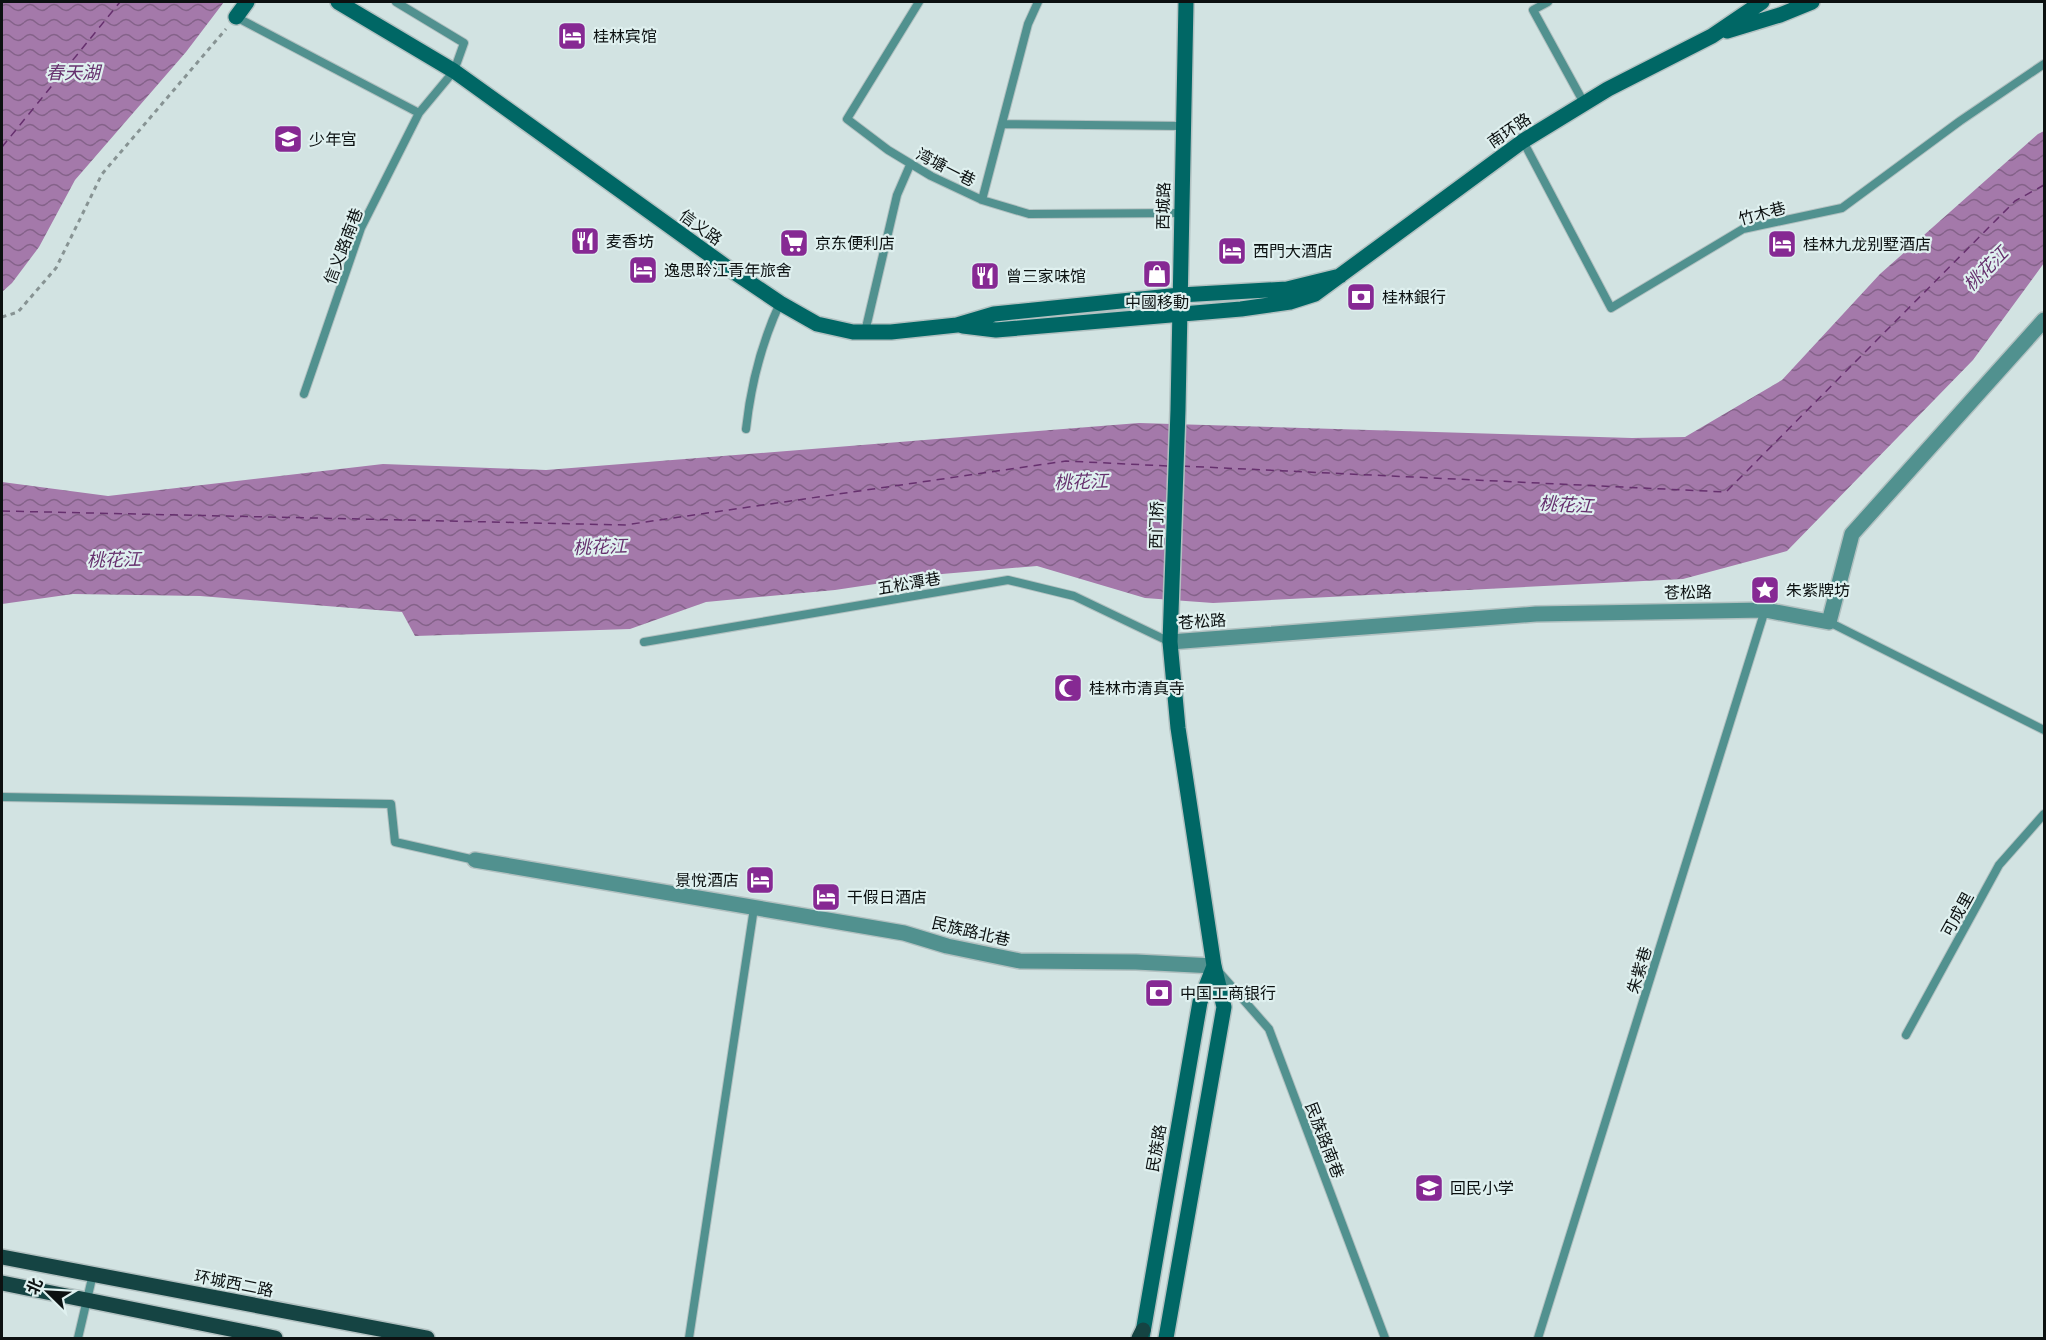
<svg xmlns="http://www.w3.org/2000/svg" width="2046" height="1340" font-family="'PT Serif','Noto Sans SC',serif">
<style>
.water{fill:url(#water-waves)}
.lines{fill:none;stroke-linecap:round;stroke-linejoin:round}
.ferry{stroke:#66306e;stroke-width:1.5;stroke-dasharray:8 6;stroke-linecap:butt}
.lane-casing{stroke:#b2c1c1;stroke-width:10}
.street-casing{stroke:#b2c1c1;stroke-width:18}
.secondary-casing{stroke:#b2c1c1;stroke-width:18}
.primary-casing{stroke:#b2c1c1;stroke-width:18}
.path{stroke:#879393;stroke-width:3;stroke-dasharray:4.5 4.5;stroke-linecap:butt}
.lane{stroke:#51918f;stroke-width:8}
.street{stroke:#51918f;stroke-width:15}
.secondary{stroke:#006765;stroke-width:15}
.primary{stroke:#154443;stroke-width:15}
.labels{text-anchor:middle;stroke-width:4.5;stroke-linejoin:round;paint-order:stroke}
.poi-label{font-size:16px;fill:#0c1111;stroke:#dff0ef;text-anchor:start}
.street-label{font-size:16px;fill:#0c1111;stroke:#dff0ef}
.water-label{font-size:18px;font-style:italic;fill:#66306e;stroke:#dff0ef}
</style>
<defs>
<pattern id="water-waves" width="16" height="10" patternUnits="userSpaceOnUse" patternTransform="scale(1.5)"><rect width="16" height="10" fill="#a479aa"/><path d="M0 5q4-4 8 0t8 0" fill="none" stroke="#846289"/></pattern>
</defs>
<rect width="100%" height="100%" fill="#d2e3e2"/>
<path class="water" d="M2,2H224L186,52L75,180L39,247L12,283L2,292Z
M2044,131V263L1973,360L1787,551L1683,579L1213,603L1145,598L1037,566L942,574L835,590L706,602L630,629L415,636L402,612L200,596L73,594L2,604V482L108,496L383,464L546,470L1139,423L1632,438L1685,437L1782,380L1880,274L2038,134Z"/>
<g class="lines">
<path class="ferry" d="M2,147L120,2
M1182,466L1726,492L2015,201L2044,185
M2,511L625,525L1066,461L1168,466"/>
<g class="lane-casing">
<path id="lane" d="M919,2L847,119L888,150L931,176L982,200L1029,214L1181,213
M1548,2L1533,10L1584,103
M236,17L419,113L454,71L464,43L396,2
M1002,124L1183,126
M1523,141L1611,308L1743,229L1842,208L1960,121L2044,64
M982,200L1028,24L1038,2
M865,332L897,195L910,165
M304,394L361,228L419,113
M746,429C751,383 761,344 780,303
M1829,622L2044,730
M644,642L1008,580L1074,596L1170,642
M2,797L391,804L395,842L475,860
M1219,972L1269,1029L1385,1338
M1906,1035L1999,865L2044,814
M78,1338L93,1274
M689,1338L754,908
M1538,1338L1765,610"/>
</g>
<g class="street-casing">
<path id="street" d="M1170,642L1536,614L1765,610L1829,622L1852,534L2044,320
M475,860L904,933L947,946L1020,961L1136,962L1214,966"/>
</g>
<g class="secondary-casing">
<path id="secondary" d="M338,2L454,71L728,268L780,303L817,324L853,332H891L957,325L994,314L1180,295L1287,289L1340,276
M236,17L247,2
M1727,31L1780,15L1812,2
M963,326L996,330L1241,309L1290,302L1315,294L1523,141L1608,89L1712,36L1762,2
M1142,1338L1200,1002L1214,966L1178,728L1170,642L1178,410L1186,2
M1166,1338L1224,1007L1214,966"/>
</g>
<g class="primary-casing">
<path id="primary" d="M2,1257L427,1338
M2,1283L275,1338
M1139,1338L1143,1330"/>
</g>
<path class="path" d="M2,317L18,312L56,268L102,174L226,29"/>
<use href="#lane" class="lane"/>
<use href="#street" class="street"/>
<use href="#secondary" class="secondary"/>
<use href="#primary" class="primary"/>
</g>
<defs>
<g id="hotel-square" transform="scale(1.5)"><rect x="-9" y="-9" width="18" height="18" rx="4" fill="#862993" stroke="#dff0ef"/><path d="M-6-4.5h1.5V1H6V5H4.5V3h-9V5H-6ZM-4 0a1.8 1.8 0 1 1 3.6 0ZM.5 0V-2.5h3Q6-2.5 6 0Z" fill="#fff"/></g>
<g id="school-square" transform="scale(1.5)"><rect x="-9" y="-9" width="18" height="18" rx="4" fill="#862993" stroke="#dff0ef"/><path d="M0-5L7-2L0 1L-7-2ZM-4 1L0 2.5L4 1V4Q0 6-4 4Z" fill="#fff"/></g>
<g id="restaurant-square" transform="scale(1.5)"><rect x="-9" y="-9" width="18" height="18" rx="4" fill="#862993" stroke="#dff0ef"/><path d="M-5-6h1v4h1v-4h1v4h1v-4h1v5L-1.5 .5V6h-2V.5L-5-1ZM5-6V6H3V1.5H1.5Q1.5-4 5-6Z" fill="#fff"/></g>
<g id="supermarket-square" transform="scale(1.5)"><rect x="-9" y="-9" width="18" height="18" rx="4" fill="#862993" stroke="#dff0ef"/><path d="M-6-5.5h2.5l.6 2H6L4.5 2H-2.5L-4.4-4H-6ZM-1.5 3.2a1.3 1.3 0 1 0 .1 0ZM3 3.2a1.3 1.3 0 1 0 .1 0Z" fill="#fff"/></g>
<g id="shop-square" transform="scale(1.5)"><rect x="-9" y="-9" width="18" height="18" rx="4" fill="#862993" stroke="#dff0ef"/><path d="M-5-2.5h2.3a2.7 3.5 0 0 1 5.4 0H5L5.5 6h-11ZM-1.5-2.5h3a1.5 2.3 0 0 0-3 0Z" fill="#fff"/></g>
<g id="bank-square" transform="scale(1.5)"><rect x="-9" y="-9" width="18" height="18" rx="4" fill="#862993" stroke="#dff0ef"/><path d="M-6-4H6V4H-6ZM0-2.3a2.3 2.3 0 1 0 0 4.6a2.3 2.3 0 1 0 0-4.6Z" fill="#fff"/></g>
<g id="sight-square" transform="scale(1.5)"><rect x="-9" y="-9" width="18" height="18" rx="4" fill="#862993" stroke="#dff0ef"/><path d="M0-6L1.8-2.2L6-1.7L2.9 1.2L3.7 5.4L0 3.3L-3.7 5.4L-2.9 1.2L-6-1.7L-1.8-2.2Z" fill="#fff"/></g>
<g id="mosque-square" transform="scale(1.5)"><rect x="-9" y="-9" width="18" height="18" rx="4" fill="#862993" stroke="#dff0ef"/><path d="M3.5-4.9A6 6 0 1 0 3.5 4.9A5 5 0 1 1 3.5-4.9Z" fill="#fff"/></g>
</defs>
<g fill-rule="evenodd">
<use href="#hotel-square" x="572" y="36"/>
<use href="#school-square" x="288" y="139"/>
<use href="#restaurant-square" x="585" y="241"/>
<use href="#supermarket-square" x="794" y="243"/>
<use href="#hotel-square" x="1782" y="244"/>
<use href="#hotel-square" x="1232" y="251"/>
<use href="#hotel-square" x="643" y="270"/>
<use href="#shop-square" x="1157" y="274"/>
<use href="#restaurant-square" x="985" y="276"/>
<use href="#bank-square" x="1361" y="297"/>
<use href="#sight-square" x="1765" y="590"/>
<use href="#mosque-square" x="1068" y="688"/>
<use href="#hotel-square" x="760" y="880"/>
<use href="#hotel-square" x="826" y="897"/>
<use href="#bank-square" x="1159" y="993"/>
<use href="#school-square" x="1429" y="1188"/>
</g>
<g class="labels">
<g class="poi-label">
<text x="593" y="42">桂林宾馆</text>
<text x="309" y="145">少年宫</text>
<text x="606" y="247">麦香坊</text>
<text x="815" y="249">京东便利店</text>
<text x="1803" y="250">桂林九龙别墅酒店</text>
<text x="1253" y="257">西門大酒店</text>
<text x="664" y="276">逸思聆江青年旅舍</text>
<text x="1006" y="282">曾三家味馆</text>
<text x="1382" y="303">桂林銀行</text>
<text x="1157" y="308" text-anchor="middle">中國移動</text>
<text x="1786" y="596">朱紫牌坊</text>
<text x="1089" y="694">桂林市清真寺</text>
<text x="739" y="886" text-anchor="end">景悅酒店</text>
<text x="847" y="903">干假日酒店</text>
<text x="1180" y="999">中国工商银行</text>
<text x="1450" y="1194">回民小学</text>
</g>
<g class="street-label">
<text transform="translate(1509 130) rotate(-34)" y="6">南环路</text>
<text transform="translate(946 167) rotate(27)" y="6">湾塘一巷</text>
<text transform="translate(1163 206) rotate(-89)" y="6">西城路</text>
<text transform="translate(1762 213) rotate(-15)" y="6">竹木巷</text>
<text transform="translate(701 227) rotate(36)" y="6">信义路</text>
<text transform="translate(343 246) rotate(-69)" y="6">信义路南巷</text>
<text transform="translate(1156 525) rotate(-88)" y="6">西门桥</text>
<text transform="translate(909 583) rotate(-10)" y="6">五松潭巷</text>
<text transform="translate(1688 592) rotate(-1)" y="6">苍松路</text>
<text transform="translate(1202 621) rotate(-4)" y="6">苍松路</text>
<text transform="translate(1957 914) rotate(-61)" y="6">可成里</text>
<text transform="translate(971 931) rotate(13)" y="6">民族路北巷</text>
<text transform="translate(1639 970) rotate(-73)" y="6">朱紫巷</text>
<text transform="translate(1325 1140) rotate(69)" y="6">民族路南巷</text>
<text transform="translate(1156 1148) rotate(-80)" y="6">民族路</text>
<text transform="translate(234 1283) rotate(11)" y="6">环城西二路</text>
</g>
<g class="water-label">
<text x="73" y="79">春天湖</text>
<text transform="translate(1986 269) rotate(-45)" y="6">桃花江</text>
<text transform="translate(1081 482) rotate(-2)" y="6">桃花江</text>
<text transform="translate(1566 505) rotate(3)" y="6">桃花江</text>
<text transform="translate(600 547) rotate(-2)" y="6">桃花江</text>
<text transform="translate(114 560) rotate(-1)" y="6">桃花江</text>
</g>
</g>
<rect width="2046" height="1340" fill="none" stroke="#0c1111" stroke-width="6"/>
<g transform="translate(48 1292) rotate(294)" stroke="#dff0ef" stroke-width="4.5" paint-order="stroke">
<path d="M0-4.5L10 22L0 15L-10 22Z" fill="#0c1111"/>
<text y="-9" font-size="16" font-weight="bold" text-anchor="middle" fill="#0c1111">北</text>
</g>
</svg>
